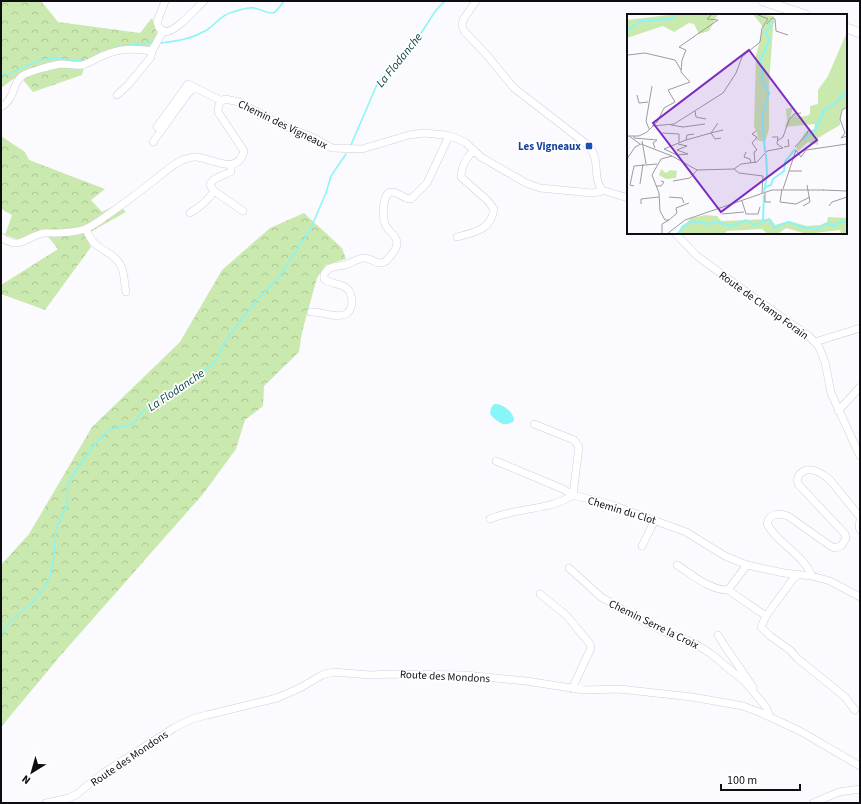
<svg xmlns="http://www.w3.org/2000/svg" width="861" height="804" font-family="'Source Sans 3',sans-serif">
<style>
.forest{fill:url(#forest-crowns)}
.water{fill:#88f5f8}
.lines{fill:none;stroke-linecap:round;stroke-linejoin:round}
.stream{stroke:#88f5f8;stroke-width:1.5}
.minor-casing{stroke:#d2cce2;stroke-width:8}
.major-casing{stroke:#d2cce2;stroke-width:10}
.minor{stroke:#fff;stroke-width:7}
.major{stroke:#fff;stroke-width:9}
.transit-dot{fill:#1a4fb4;stroke:#fff;stroke-width:1.5}
.labels{text-anchor:middle;stroke-width:3.5;stroke-linejoin:round;paint-order:stroke}
.street-label{font-size:11px;fill:#0f0d14;stroke:#fff}
.transit-label{font-size:11px;font-weight:bold;fill:#164399;stroke:#fff;text-anchor:end}
.water-label{font-size:12px;font-style:italic;fill:#124547;stroke:#fff}
.inset-river{fill:none;stroke:#88f5f8;stroke-width:2}
.inset-road{fill:none;stroke:#9d9ba0;stroke-width:1}
.view{fill:#7b2cbf;fill-opacity:0.15;stroke:#7b2cbf;stroke-width:2}
.inset-edge{fill:none;stroke:#0f0d14;stroke-width:2}
</style>
<defs>
<pattern id="forest-crowns" width="20" height="18" patternUnits="userSpaceOnUse"><rect width="20" height="18" fill="#cae9ae"/><path d="M2 6a3 3 0 1 1 6 0M12 15a3 3 0 1 1 6 0" fill="none" stroke="#acc795"/></pattern>
</defs>
<rect width="100%" height="100%" fill="#fbfafe"/>
<path class="forest" d="M1,1H41L58,22L140,33L152,18L157,34L149,47L110,55L84,67L82,75L33,92L19,75L1,88Z
M1,136L25,152L29,160L105,189L91,200L102,212L118,204L126,212L85,235L91,247L45,310L1,294V285L58,249L42,229L19,240L5,235L12,215L1,209Z
M304,213L342,248L346,259L326,265L317,278L302,332L299,352L264,386L263,406L245,420L236,449L203,494L61,655L1,727V565L29,534L92,427L180,342L222,270L270,228Z"/>
<path class="water" d="M494,404C502,403 514,412 514,421C504,428 497,422 490,414L491,408Z"/>
<g class="lines">
<path class="stream" d="M161,43C177,41 191,39 205,31C217,24 219,15 236,11C241,10 248,7 254,8C272,12 271,20 284,1
M118,47L154,42
M1,75C17,73 30,62 46,59C58,57 71,61 83,61
M351,145L378,82L406,53L420,35L436,10L445,1
M1,635C6,625 17,615 26,608C55,582 53,566 56,530C58,522 63,515 66,507C69,499 66,492 68,484C75,471 99,434 112,429C119,425 128,429 135,422C138,418 141,413 144,410C164,392 189,380 211,366L216,360L227,338L258,299L279,277L310,230L326,193L331,176L346,154"/>
<g class="minor-casing">
<path id="minor" d="M165,1L157,22L159,28L166,32C179,29 194,10 204,1
M476,1L463,20L462,25L464,31L485,53L514,88L589,146C601,161 592,177 602,190L628,198
M117,95L128,85L151,57L152,51L163,31
M1,107C16,98 11,86 21,77C25,72 54,65 61,64C68,64 75,66 82,65C90,63 95,59 102,56C120,48 133,48 152,51
M157,127L188,84L222,101
M153,142L186,96L194,87
M231,164V171C225,176 213,176 210,185L214,191L243,211
M190,213C200,207 208,201 214,191
M86,229C94,252 111,249 120,264C125,271 124,284 126,292
M675,233L697,256L763,304L796,327L809,336L819,347L825,362L831,393L860,456
M1,237C19,250 23,239 40,234C44,232 48,233 52,233C63,233 74,233 85,229C93,226 99,221 106,216C127,202 147,186 167,170C174,164 184,158 194,157C210,156 237,178 244,151L218,112C218,106 219,102 225,99L239,102L276,122L316,139L332,148L362,149L409,135L424,133L445,135L456,138L466,143L481,157L526,183L540,188L592,193L599,192L602,190
M457,237C475,232 491,230 494,209L488,201L461,177C461,167 467,157 474,150
M311,312C321,311 333,318 343,315C354,313 355,293 345,287C338,283 330,284 324,279V275C325,272 327,270 330,268C335,266 340,266 345,265C351,263 357,259 363,258C371,257 378,267 386,261C390,257 397,249 397,243C397,235 389,232 386,226C382,219 382,193 391,192C398,191 403,199 411,199L427,183L449,136
M815,342L860,328
M838,411L860,387
M496,461L563,489L573,495L579,447L574,440L534,424
M490,519C517,507 549,511 573,495L612,505L686,532L725,556L747,565
M860,520L859,527L860,530
M642,546L655,520
M677,565C693,575 709,590 728,590L747,565L784,573L812,576L830,581L860,597
M569,568L601,597L637,618L665,632L692,642L710,653L745,682L766,707L770,717
M798,575L793,579L766,616L761,627L770,636L790,650L797,658L845,697L855,710
M812,576C803,554 778,544 767,524C769,513 779,513 788,516L832,547L836,548L842,545L846,538L845,534L798,484C797,480 797,476 801,473C810,465 823,474 830,480L860,517
M728,590L766,616
M540,594L567,616L590,644L591,648L572,689
M718,635L724,645L753,687
M46,803L69,798L77,794L103,773L174,728L192,719L207,715L277,698L300,688L322,675L333,672L370,675L394,674L465,675L526,681L584,690L619,689L692,697L743,706L759,712L800,731L860,766
M813,803L839,792L860,789"/>
</g>
<g class="major-casing">
<path id="major" d="M763,1L806,15
M846,28L860,33"/>
</g>
<use href="#minor" class="minor"/>
<use href="#major" class="major"/>
</g>
<rect class="transit-dot" x="585" y="142" width="8" height="8" rx="2"/>
<g class="labels">
<g class="street-label">
<text transform="translate(283 124) rotate(26)" y="4">Chemin des Vigneaux</text>
<text transform="translate(764 305) rotate(36)" y="4">Route de Champ Forain</text>
<text transform="translate(622 510) rotate(17)" y="4">Chemin du Clot</text>
<text transform="translate(654 624) rotate(26)" y="4">Chemin Serre la Croix</text>
<text transform="translate(445 676) rotate(3)" y="4">Route des Mondons</text>
<text transform="translate(129 758) rotate(-34)" y="4">Route des Mondons</text>
</g>
<g class="transit-label">
<text x="581" y="150">Les Vigneaux</text>
</g>
<g class="water-label">
<text transform="translate(399 60) rotate(-51)" y="4">La Flodanche</text>
<text transform="translate(176 390) rotate(-34)" y="4">La Flodanche</text>
</g>
</g>
<g transform="translate(627 14)">
<rect width="220" height="220" fill="#fbfafe"/>
<path d="M34,155L39,159L43,156L50,157L49,164L39,165L32,161Z" fill="#cae9ae"/>
<path d="M49,0H91L82,17L72,20L67,10L62,9L47,18L36,12L0,24V6ZM126,0L147,2L142,69V115L138,128L129,126L131,122L127,112L129,42L136,13ZM220,18V92L214,97L213,111L191,124V131L181,128L171,137L169,133L174,125L178,118L187,115L188,110L158,113L160,107L159,95L166,93L163,103L169,100L170,103L179,102L183,100V92L191,90V76L201,62ZM79,201L90,202L94,207L144,205L148,211L162,207L180,212L193,211L200,208L201,203L220,204V219H214L213,216L180,220L159,214L151,220H141L135,215L100,217L97,220H49L64,204Z" fill="#cae9ae"/>
<path class="inset-river" d="M0,16L14,7L42,5L51,0M177,125L188,116L198,95L208,90L220,77M138,138L135,103L142,79L135,65L136,55L133,47L142,27L139,18L147,7M137,174L144,171L146,165L157,157L158,148L168,135M137,178L140,161L139,140M136,206L137,181M51,220L56,212L67,207L81,210L90,208L105,212L119,206L128,211L142,205L147,214L161,208L175,213L191,215L201,209L207,212L215,207L220,209"/>
<path class="inset-road" d="M140,10L145,4L148,5L149,17L161,21M1,41L18,39L48,46L54,56M10,81L12,89L21,88M220,93L215,96L213,105L218,119L214,124L220,122M68,97L69,103L79,105M44,111L56,113L78,110M25,112L47,110L96,79L109,59L115,43L133,28L135,14L141,5L129,0M22,115L19,107L25,72M35,119L52,120V128M0,122H12L20,118L30,108L37,94L48,88L41,76L63,68L54,58L55,46L59,36L52,33L91,6L80,5L85,0M2,122L13,130M7,122V124L30,126L26,129L28,134M94,124L88,125L84,119L96,116M59,126L84,119L91,109M15,127L19,150M150,127L156,123L162,106L167,100L174,99M157,133L162,132L161,125M168,133L180,120L182,114M37,135L59,126L60,121L67,120M37,135L50,141M119,138L117,143L123,145L124,149M50,141L61,140L50,136L60,132L51,130M45,142L70,156L107,155L112,159L136,162L135,179M0,145L8,133L14,130L45,142M128,149L127,138L130,136L125,129L130,123L125,120L129,117M107,155L114,150L130,148L140,137L156,134L150,130L151,123H145M162,157H175M46,167L63,164L70,156M13,170L16,150M7,172L3,171L7,152L30,150M29,172H34L37,168L34,167M155,175L153,188L169,190L183,183M156,175L169,136L174,143L179,136L220,130M196,176L220,177M138,179V188H144M42,183L55,184L57,189M115,187L119,200H131L133,193M14,190V185L32,183M176,192L183,188L180,171M202,192L205,188L220,183M95,200L117,198M42,206L50,199L49,194L62,189M35,220V210L42,206H38L33,197L32,179L25,161L34,145L45,142M40,220L58,206L145,176H197"/>
<path class="view" d="M122,36L190,126L94,198L26,109Z"/>
<rect width="220" height="220" class="inset-edge"/>
</g>
<rect width="861" height="804" fill="none" stroke="#0f0d14" stroke-width="4"/>
<g transform="translate(32 772) rotate(217)" stroke="#ffffff" stroke-width="3" paint-order="stroke">
<path d="M0-3L7 15L0 10L-7 15Z" fill="#0f0d14"/>
<text y="-6" font-size="11" font-weight="bold" text-anchor="middle" fill="#0f0d14">N</text>
</g>
<path d="M721 784v6h79v-6" fill="none" stroke="#0f0d14" stroke-width="2"/>
<text x="727" y="784" font-size="12" fill="#0f0d14" stroke="#ffffff" stroke-width="3" paint-order="stroke">100 m</text>
</svg>
